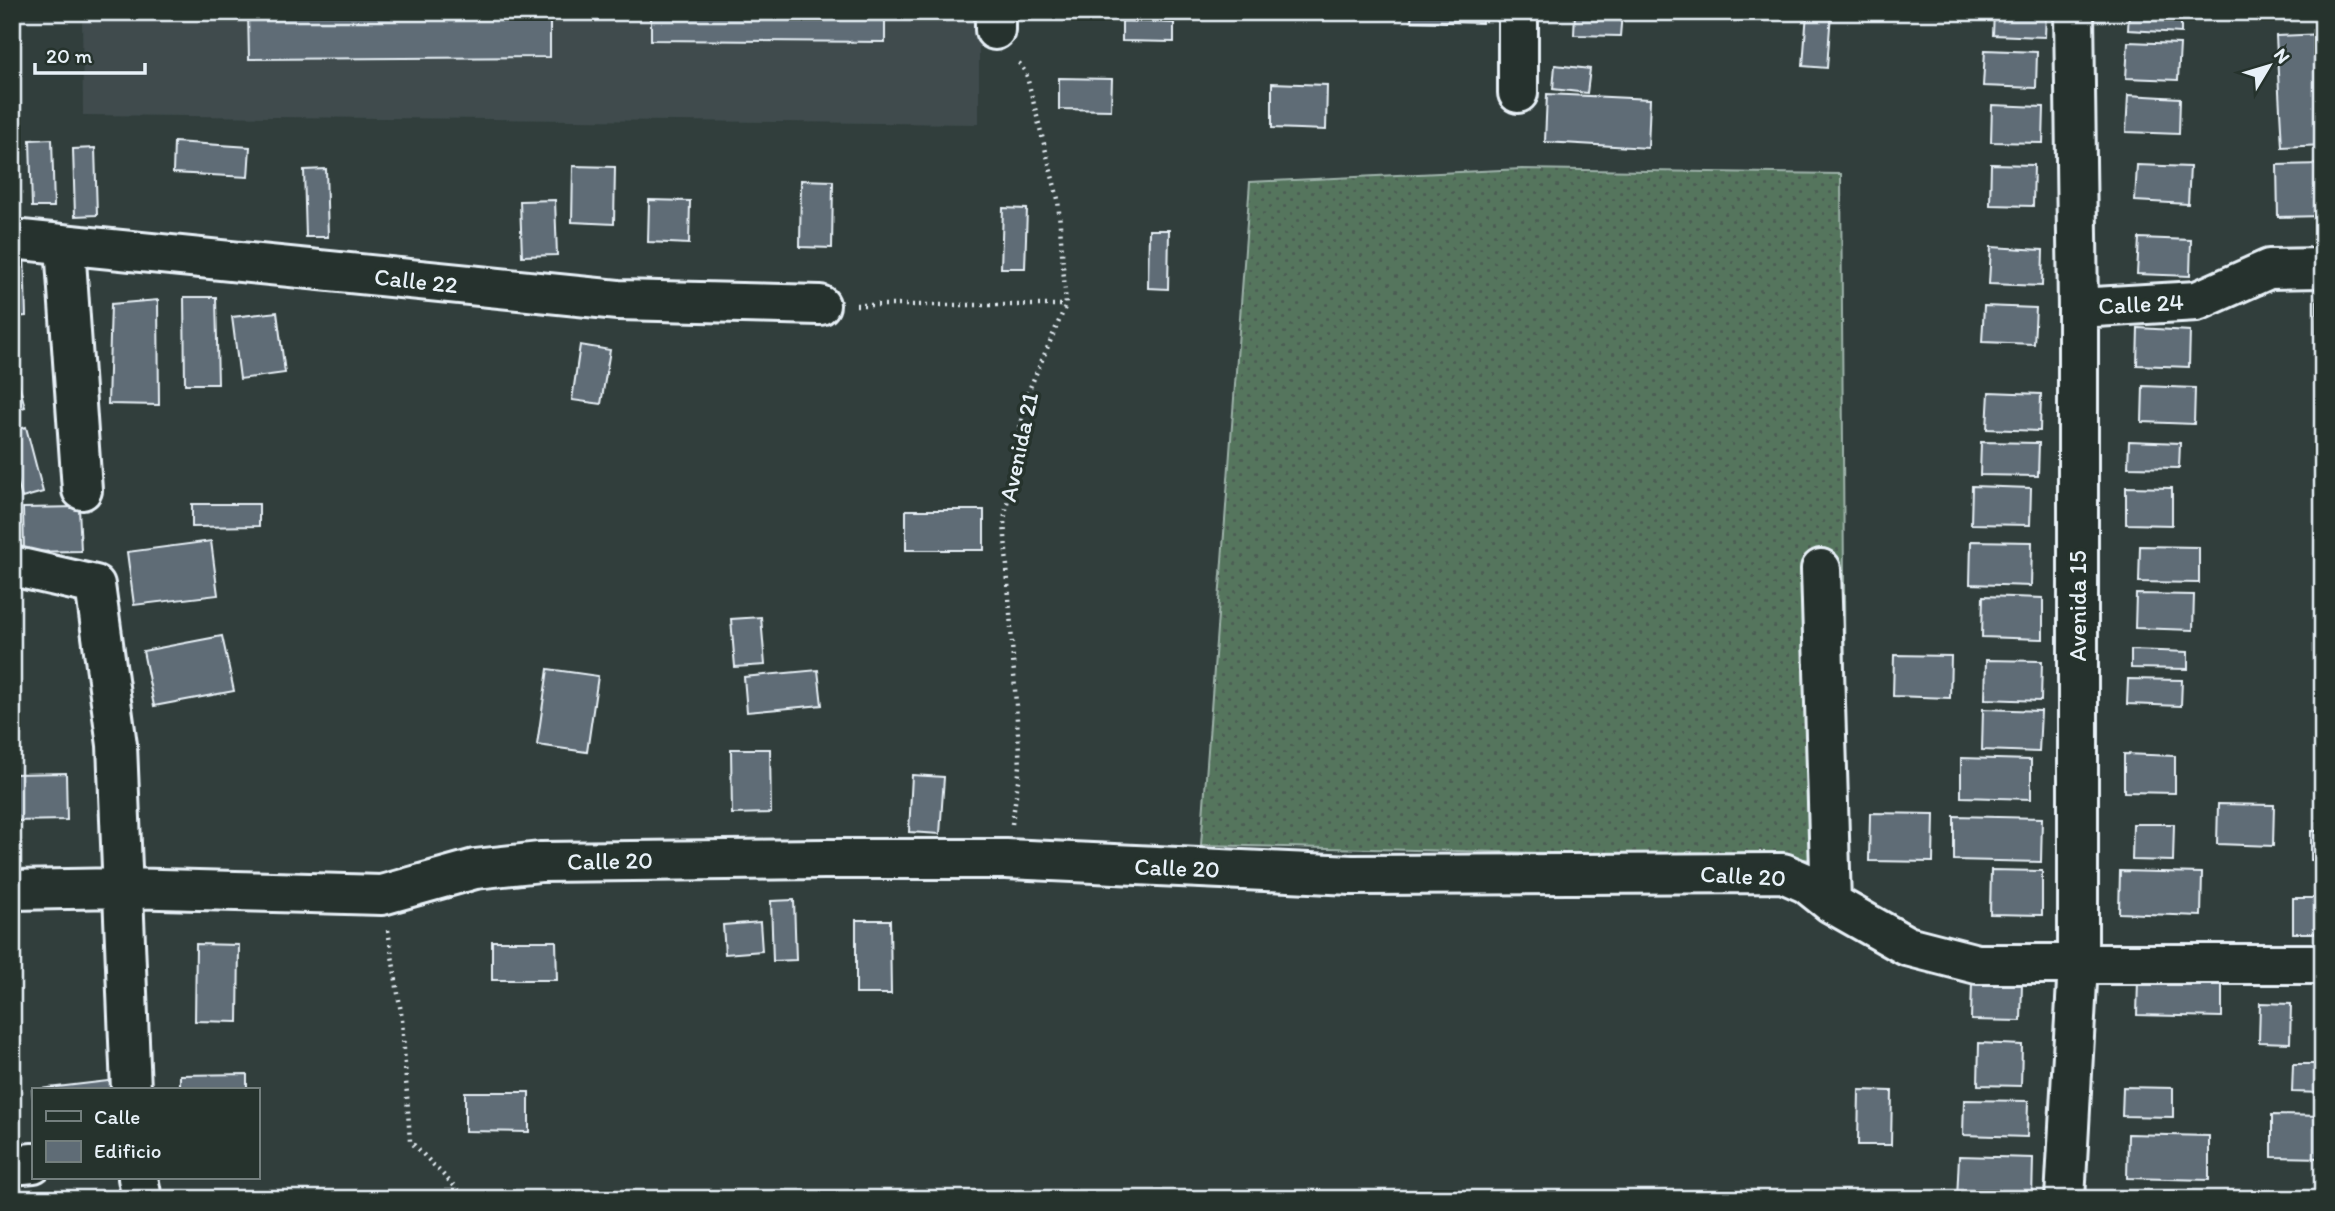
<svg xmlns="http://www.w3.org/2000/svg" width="2335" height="1211" font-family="Itim,sans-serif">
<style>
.built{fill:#3f4c4d}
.garden{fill:url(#garden-dots);stroke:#9eb2aa;stroke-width:2}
.building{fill:#5f6c76;stroke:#e8f1f8;stroke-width:2}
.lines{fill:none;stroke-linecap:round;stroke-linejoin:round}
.minor-casing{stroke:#e8f1f8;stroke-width:44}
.path{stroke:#e8f1f8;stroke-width:4.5;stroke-dasharray:2 5;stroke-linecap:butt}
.minor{stroke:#26332d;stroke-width:38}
.labels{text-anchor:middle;stroke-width:7;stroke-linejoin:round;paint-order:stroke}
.street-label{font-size:24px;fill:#e8f1f8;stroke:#26332d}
</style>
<defs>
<pattern id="garden-dots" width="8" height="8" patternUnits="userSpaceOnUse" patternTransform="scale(1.75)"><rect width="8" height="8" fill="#54745d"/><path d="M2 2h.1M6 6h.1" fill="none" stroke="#4c5c53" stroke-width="1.8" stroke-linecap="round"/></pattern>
</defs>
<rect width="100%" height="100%" fill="#313e3c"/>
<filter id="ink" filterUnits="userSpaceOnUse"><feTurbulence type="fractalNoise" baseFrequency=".0143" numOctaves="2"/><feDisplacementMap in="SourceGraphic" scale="14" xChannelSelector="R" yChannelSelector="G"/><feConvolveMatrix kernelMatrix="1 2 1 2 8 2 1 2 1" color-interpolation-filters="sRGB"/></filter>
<g filter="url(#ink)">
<path class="built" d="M82,12H979V124L83,115Z"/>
<path class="garden" d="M1522,169L1841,174L1846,860L1201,845L1250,182Z"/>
<path class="building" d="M248,12H550V57L249,59Z
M559,12H617V18L559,16Z
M651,12H885V42L651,40Z
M1412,12H1483L1482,23L1411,21Z
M1575,12L1622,13L1620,36L1574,35Z
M1807,12H1831L1827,68L1803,66Z
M1994,12H2046L2045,37L1993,35Z
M2129,12H2181V33L2128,30Z
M1122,21L1174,23V42L1122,41Z
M2323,34V145L2282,147L2276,36Z
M2128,42L2180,44L2178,80L2126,78Z
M1985,50L2037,52L2036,88L1983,86Z
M1555,65L1590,69L1587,93L1553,89Z
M1059,78L1112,79L1111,110L1059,109Z
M1272,83L1327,85L1326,130L1272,128Z
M1547,94L1650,99L1648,148L1545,142Z
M2128,95L2180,98L2179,134L2126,132Z
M1992,105L2044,107L2043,143L1991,142Z
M52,139L54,207H32L30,140Z
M174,142L250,147L248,177L173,173Z
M95,148L97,215L75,216L73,149Z
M1991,164L2034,165L2033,206L1990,205Z
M2323,164V216L2278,217L2277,165Z
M2137,165L2190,167L2188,204L2135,201Z
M573,166L615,167L614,224L572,222Z
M326,169L328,237H306L304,170Z
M801,180L833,181L832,248L800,247Z
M555,200L557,255L522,256L520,201Z
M649,200L690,201L689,244L648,242Z
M1003,208L1027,209L1025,268H1001Z
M1149,230H1169L1168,289L1148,288Z
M2139,238L2191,240L2190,276L2137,274Z
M1991,247L2043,250L2042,286L1989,284Z
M12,249H24L26,316L12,317Z
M184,297H216L218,384H185Z
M2317,297H2323V366H2316Z
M158,300L159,405L108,404L111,304Z
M1984,306L2036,308L2034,344L1982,342Z
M277,312L285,373L240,379L232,317Z
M2138,328L2190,331L2189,367L2137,365Z
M580,345L610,350L601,404L572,400Z
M12,358L25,407L12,411Z
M2143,386L2195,388L2194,424L2142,422Z
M1989,392L2041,394L2040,431L1987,429Z
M26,427L43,492L22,498L12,462V431Z
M2129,441L2180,443L2179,468L2128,467Z
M1981,442L2039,443L2038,476L1980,475Z
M1972,486L2031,488L2030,525L1971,524Z
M2126,487L2172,488V525L2126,524Z
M192,504H259V526L192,527Z
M79,507L81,551L24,552L23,508Z
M906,510H984V550H906Z
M211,541L218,595L134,605L127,552Z
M1971,541L2032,542L2031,586L1970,584Z
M2140,546L2199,547V583L2139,582Z
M2136,594L2194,595L2193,630L2135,628Z
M1983,596L2043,598V639L1982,637Z
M761,617L765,665L735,667L731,619Z
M222,636L234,691L154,706L143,651Z
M2131,650L2188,652V669L2131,668Z
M1894,655L1951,656L1950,698L1893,696Z
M1986,660L2042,661L2041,701L1985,699Z
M548,669L598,676L587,752L537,745Z
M818,670L822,705L747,712L744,677Z
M2128,679L2182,680L2181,706L2127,704Z
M1983,709L2041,711L2039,752L1982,750Z
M731,749H770L771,813L732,814Z
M2124,754L2175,756V793L2124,792Z
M1961,758L2031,760V799L1961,797Z
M66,773L67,820L12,821V774Z
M912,775L944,777L940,834L909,832Z
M2218,804L2274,805L2273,846L2217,844Z
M1870,813L1934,814L1933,862L1869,861Z
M1954,816L2042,818L2041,862L1954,860Z
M2133,824H2174L2173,861L2132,860Z
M2311,831H2323V860H2311Z
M1991,870L2042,871V915L1990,914Z
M2120,871L2202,873L2201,916L2119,913Z
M2293,898H2322L2321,933H2293Z
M794,900L796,960L773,961L771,901Z
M856,920H890L891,994H856Z
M760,922L762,951L725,954L723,925Z
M492,941H556L557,980H492Z
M196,944L239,945L238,1022L195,1021Z
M2138,980L2222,983V1017L2137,1015Z
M1972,981L2022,983L2021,1021L1971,1020Z
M2260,1003L2291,1004L2290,1043L2259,1042Z
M1979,1043L2022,1045L2021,1086L1978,1085Z
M2293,1064H2323V1093L2292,1092Z
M247,1074V1090H180V1075Z
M116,1080L117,1090H33V1099L32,1090Z
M2123,1087L2173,1088V1117L2122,1116Z
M1859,1090L1892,1091L1891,1145H1858Z
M465,1092H529V1132L465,1131Z
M1964,1100L2028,1101L2027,1137L1963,1135Z
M2272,1115L2323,1116V1158L2272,1157Z
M2128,1134L2209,1136V1180L2127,1178Z
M1959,1156L2033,1158L2032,1199H1957Z"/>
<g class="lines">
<g class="minor-casing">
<path id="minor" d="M995,12V30
M1518,12V93
M12,239L618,300L820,305
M65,246L82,490
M2078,308L2197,301L2269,269L2323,268
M12,566L95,585L117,745L131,1090
M1821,569L1831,903
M12,890L123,888L382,895L475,869L540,862L825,859H1006L1352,875L1783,873L1806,883L1831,903L1907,946L1977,964H2323
M12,1165L33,1163
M138,1178L142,1199
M2065,1199L2078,964V308L2074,12"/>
</g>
<path class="path" d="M856,305H1066
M1012,824L1020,766L1004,521L1025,399L1066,305L1058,199L1026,73L1017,60
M388,930L402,1019L410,1141L467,1199"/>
<use href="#minor" class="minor"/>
</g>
</g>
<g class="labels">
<g class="street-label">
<text transform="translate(416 281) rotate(6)" y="8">Calle 22</text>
<text transform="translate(2141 304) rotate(-3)" y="8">Calle 24</text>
<text transform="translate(1019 447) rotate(-78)" y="8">Avenida 21</text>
<text transform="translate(2078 606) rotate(-90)" y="8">Avenida 15</text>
<text transform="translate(610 861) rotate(-1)" y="8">Calle 20</text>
<text transform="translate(1177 868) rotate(2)" y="8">Calle 20</text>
<text transform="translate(1743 876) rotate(3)" y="8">Calle 20</text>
</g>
</g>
<rect width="2335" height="1211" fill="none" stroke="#26332d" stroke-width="42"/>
<rect x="21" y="21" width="2293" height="1169" fill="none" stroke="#e8f1f8" stroke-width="2.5" filter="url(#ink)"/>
<rect x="32" y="1088" width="228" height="91" fill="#26332d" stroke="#747f7e" stroke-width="2"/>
<rect x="46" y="1111" width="35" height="10" fill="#26332d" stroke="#747f7e" stroke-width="2"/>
<text x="94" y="1124" font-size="21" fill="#e8f1f8">Calle</text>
<rect x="46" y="1141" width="35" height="21" fill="#5f6c76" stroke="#747f7e" stroke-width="2"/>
<text x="94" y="1158" font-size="21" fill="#e8f1f8">Edificio</text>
<g transform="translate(2269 66) rotate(52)" stroke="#26332d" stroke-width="5" paint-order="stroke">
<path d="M0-5L12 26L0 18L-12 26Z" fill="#e8f1f8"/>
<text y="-10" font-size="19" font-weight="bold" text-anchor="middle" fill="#e8f1f8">N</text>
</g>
<path d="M35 63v10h110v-10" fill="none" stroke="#e8f1f8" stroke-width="3.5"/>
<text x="46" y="63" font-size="21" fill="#e8f1f8" stroke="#26332d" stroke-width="5" paint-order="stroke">20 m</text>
</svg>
